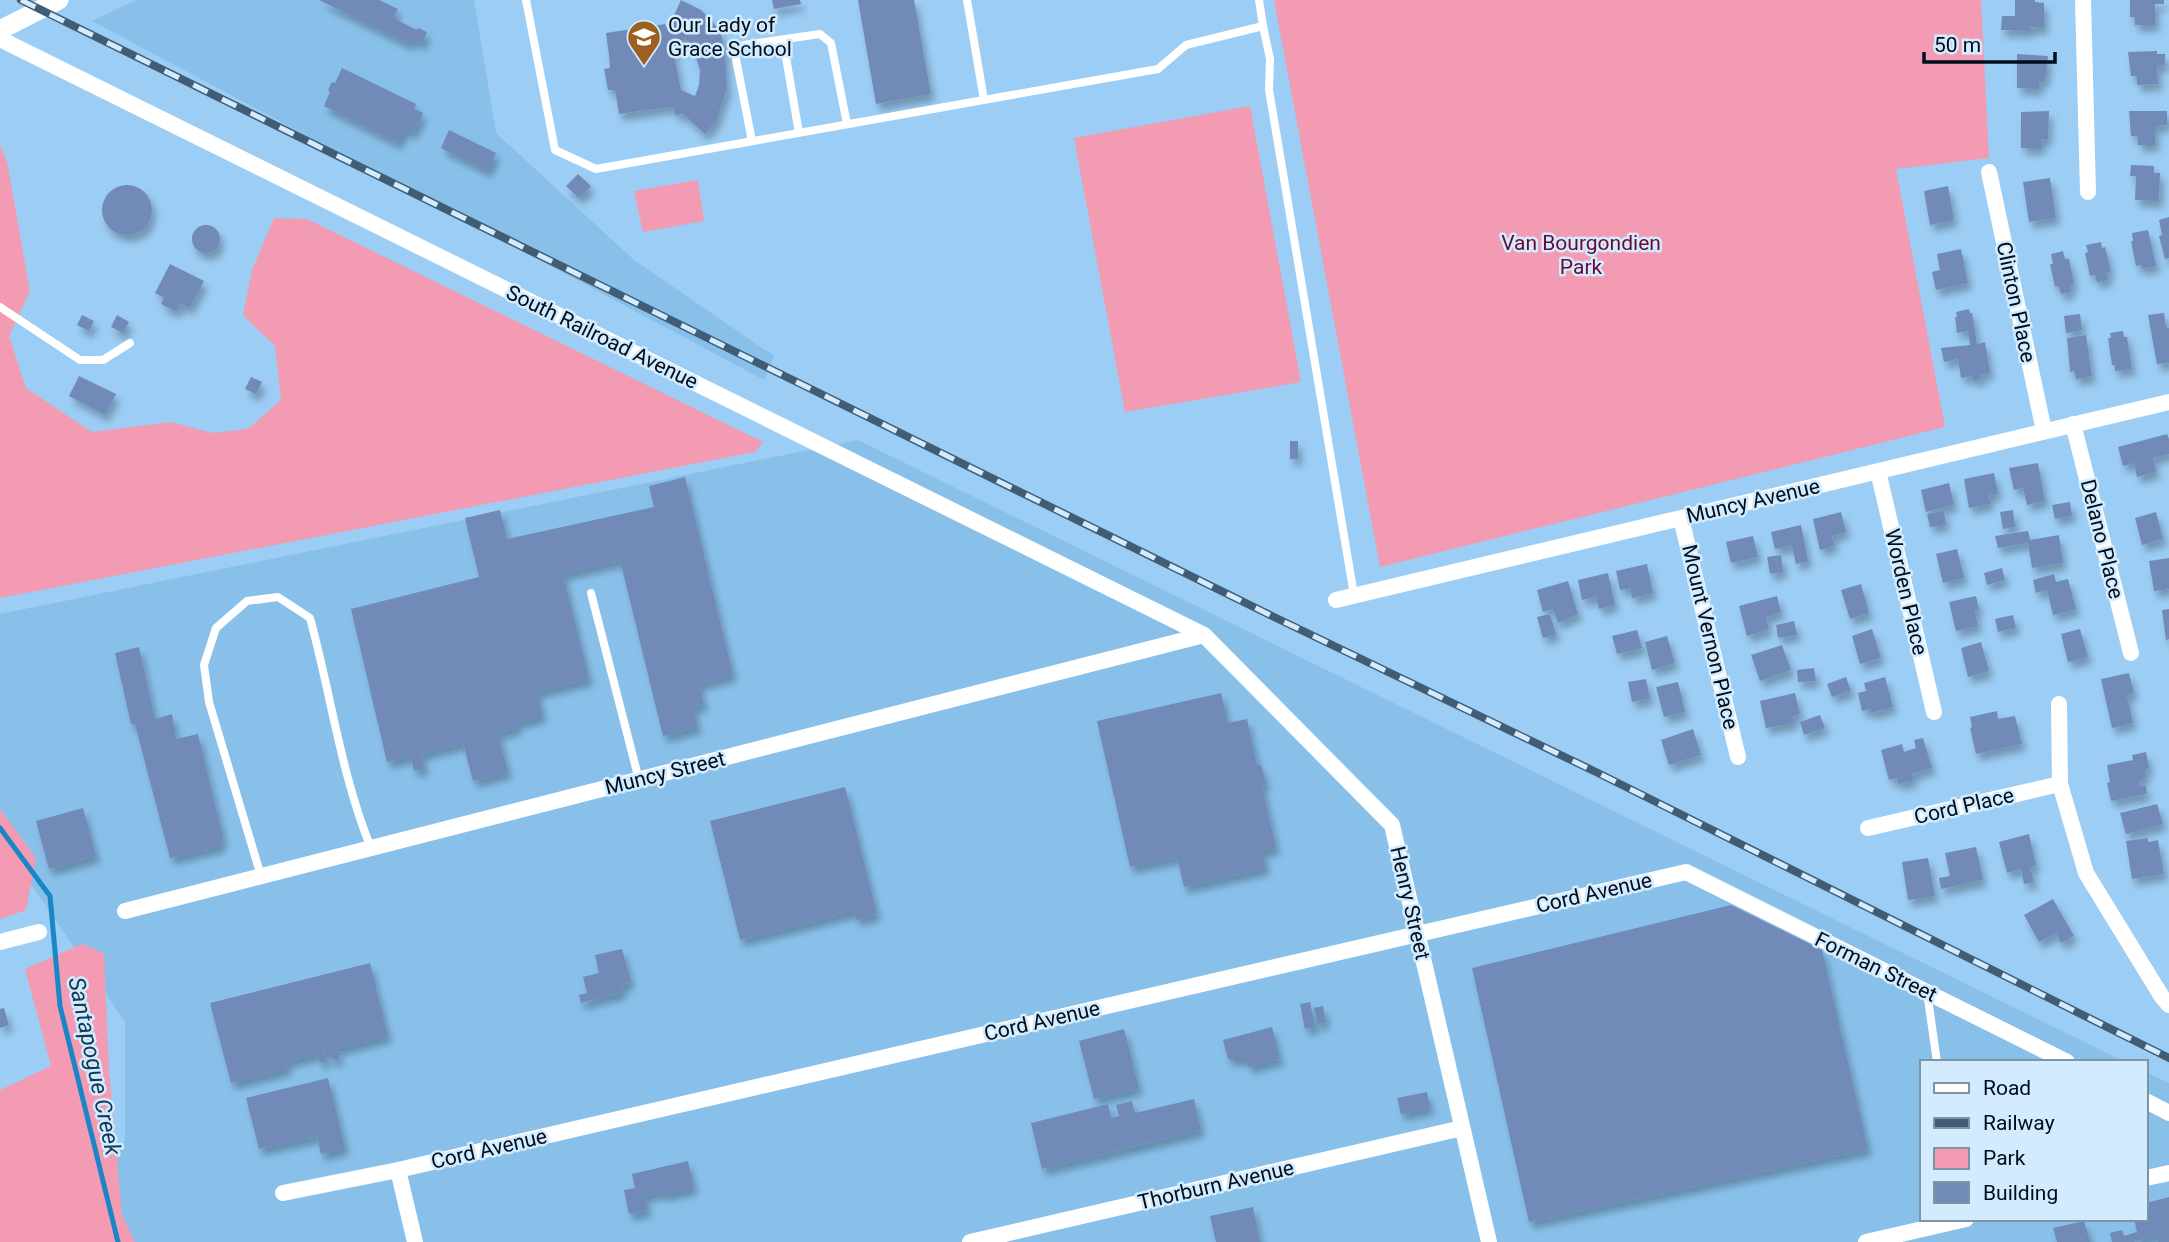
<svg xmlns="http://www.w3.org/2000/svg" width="2169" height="1242" font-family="Roboto,sans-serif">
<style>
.built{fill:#89c0ea}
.green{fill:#f29bb3}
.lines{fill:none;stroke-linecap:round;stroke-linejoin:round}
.stream{stroke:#1b86c7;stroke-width:5}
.building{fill:#718ab8;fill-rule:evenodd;filter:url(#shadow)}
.service{stroke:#fff;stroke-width:8}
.minor{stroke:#fff;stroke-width:16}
.tertiary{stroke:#fff;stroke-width:19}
.rail-casing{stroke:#415d75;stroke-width:8}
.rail{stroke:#d2ebff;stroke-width:5;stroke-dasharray:16;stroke-linecap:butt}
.labels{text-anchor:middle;stroke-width:5;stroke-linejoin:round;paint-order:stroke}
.poi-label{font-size:21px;fill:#000e1b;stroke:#d2ebff;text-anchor:start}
.park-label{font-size:21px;fill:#6a0933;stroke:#d2ebff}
.street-label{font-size:21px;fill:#000e1b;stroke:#d2ebff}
.water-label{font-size:23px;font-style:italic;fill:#103954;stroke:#d2ebff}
</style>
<defs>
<filter id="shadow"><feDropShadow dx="4" dy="7" stdDeviation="3.5" flood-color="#0004"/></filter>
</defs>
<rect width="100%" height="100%" fill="#9ccdf4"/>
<path class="built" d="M136,0H474L496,133L634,260L774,356L764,380L92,21Z
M858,440L2125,1062H1922V1219H2146V1072L2169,1083V1242H32L125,1141V1022L0,839V614Z"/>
<path class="green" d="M1274,0H1981L1989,158L1896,169L1945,427L1380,567Z
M1250,106L1301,382L1125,412L1074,138Z
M0,145L7,162L30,291L9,336L26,388L92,432L170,422L213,433L248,429L281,400L275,346L243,315L252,270L274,218L307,219L763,442L755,452L0,598Z
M698,180L704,221L643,232L634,191Z
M0,809L36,858L26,910L0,919Z
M82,944L104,953L109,1069L122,1215L135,1242H0V1090L51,1066L25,969Z"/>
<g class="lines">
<path class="stream" d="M0,828L50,896L60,1006L118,1242"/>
</g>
<path class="building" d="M319,0H379L398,9L393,18L417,30L418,28L427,32L422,44L412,39L409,44Z
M681,0L701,10L713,22L721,35L725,51L727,89L716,121L705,134L683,114L675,115V109L668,107L619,114L615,90H608L604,69L610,68L609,55L606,33L665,24L666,27L669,26ZM685,38L694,50L700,70L699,85L695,96L681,90L673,50Z
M772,0H800L801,4L774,9Z
M858,0H914L931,94L876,104Z
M2015,0H2035V2L2044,3V28L2030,27V31L2001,30L2002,16H2015Z
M2130,0H2164V4H2155V25H2135V17H2130Z
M2157,51V54H2165V65L2157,66L2158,84L2137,85V76H2131L2128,52Z
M2017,54L2048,56L2045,81H2039V89L2017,88Z
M342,68L416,104L414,109L423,113L413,133L405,129L398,143L324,106L330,92L328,90L332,82L335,83Z
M2049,111L2048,139H2041L2042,148H2021V112Z
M2129,111H2167V125L2155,126V145H2138V136H2131Z
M449,130L496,153L488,171L441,148Z
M2131,165L2154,166V173H2160L2159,201L2135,200L2136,176H2130Z
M578,174L591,186L579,198L566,186Z
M2050,178L2056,218L2029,222L2023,182Z
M102 210a25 25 0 1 1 50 0a25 25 0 1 1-50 0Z
M1948,186L1954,220L1930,225L1924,191Z
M2169,217V258L2165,259L2159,236L2162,235L2159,220Z
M192 239a14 14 0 1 1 28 0a14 14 0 1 1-28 0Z
M2148,230L2156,266L2142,269L2141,265L2136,266L2131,241H2133L2132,233Z
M2101,242L2102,248L2105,247L2111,272L2106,273L2108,280L2097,282L2095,275L2090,276L2085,253L2088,252L2086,245Z
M1961,249L1968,283L1936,290L1932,272L1940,270L1937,254Z
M2063,251L2065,259H2069L2074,284L2070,286L2071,292L2061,294L2059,286L2055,287L2050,264H2053L2051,254Z
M170,264L204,281L190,308L180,304L177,312L161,304L164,298L155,293Z
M1969,309L1970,313H1972L1977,344L1985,342L1990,373L1980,375L1981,379L1973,381L1972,376L1961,378L1958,359L1944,362L1941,348L1970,345L1968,331L1957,333L1955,317H1957L1956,312Z
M2164,313L2166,327L2169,328V363L2157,364L2148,315Z
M2080,314L2082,330L2066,333L2064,316Z
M82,315L94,321L89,331L77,325Z
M117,315L129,322L123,333L111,327Z
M2123,331L2124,337H2127L2132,369L2115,371V365H2112L2108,338H2111L2110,333Z
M2086,335L2092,376L2076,379L2074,371L2070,372L2067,338Z
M79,376L116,394L105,415L69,396Z
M251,377L262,382L256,394L245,389Z
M2167,434L2169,439V454L2153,458L2156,472L2137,477L2134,463L2123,466L2118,447Z
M1290,441H1298V459H1290Z
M2038,463L2045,501L2027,505L2023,488L2014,490L2009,468Z
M1994,473L1998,494L1989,495L1990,504L1969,508L1964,479Z
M685,477L733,675L699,684L704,704L693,707L698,727L663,736L620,560L563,574L589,679L537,692L543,716L516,723L518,728L498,733L508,772L473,781L463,743L421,754L425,768L414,771L411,756L387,762L351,609L479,577L465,518L500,510L507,539L654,507L649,486Z
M1949,483L1954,505L1926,512L1921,490Z
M2070,502L2072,516L2055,519L2052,505Z
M2013,510L2015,527L2003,529L2000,512Z
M1944,511L1946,525L1930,527L1927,514Z
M1841,512L1846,532L1832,536L1834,546L1820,550L1813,519Z
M2156,512L2163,539L2142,545L2135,518Z
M1801,525L1808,561L1796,564L1792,546L1775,549L1771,532Z
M2028,531L2030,540L2059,535L2063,563L2032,568L2028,543L1998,548L1995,536Z
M1753,536L1758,557L1731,563L1726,542Z
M1957,549L1964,578L1943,583L1936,554Z
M1781,555L1783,572L1770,574L1767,557Z
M2169,558V589L2154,591L2149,561Z
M1647,564L1653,593L1632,598L1630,588L1620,590L1616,571Z
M2002,568L2005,580L1987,585L1984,573Z
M1608,573L1615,605L1599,609L1596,597L1582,600L1578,580Z
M2054,574L2056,582L2068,579L2076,609L2053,615L2047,590L2036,593L2033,580Z
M1568,581L1578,614L1558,623L1553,609L1543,612L1537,590Z
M1861,584L1869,613L1850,619L1841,590Z
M1777,596L1781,612L1766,617L1769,629L1747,636L1739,606Z
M1976,596L1979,610L1975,611L1978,626L1956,631L1949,602Z
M2169,609V639L2166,640L2162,610Z
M1550,614L1556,635L1543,638L1537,617Z
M2013,615L2016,628L1998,632L1995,619Z
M1794,621L1797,635L1778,638L1776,625Z
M1872,629L1881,658L1860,664L1852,636Z
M2080,629L2088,657L2068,662L2061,634Z
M1637,630L1642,648L1617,654L1612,636Z
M1667,636L1675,663L1652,670L1645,642Z
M1981,642L1989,671L1968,677L1961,648Z
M1782,645L1791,670L1760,681L1751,655Z
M139,647L155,719L172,714L176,739L198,734L223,837L220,846L170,858L135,724H131L115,653Z
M1814,668L1816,681L1798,682L1797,670Z
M2129,673L2134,693L2127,695L2133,723L2112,728L2101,679Z
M1846,677L1851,691L1832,697L1827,684Z
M1885,677L1893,707L1871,713L1870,709L1862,711L1858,693L1866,691L1864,683Z
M1646,679L1650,698L1632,702L1628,682Z
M1678,682L1685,712L1664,717L1656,687Z
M1221,693L1228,723L1247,719L1257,765H1261L1266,784L1262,785L1276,848L1262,851L1266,868L1184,887L1177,857L1130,867L1097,721Z
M1795,693L1800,714L1793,716L1794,723L1766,728L1760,701Z
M1997,711L1998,719L2015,716L2022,744L1976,754L1970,728L1972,727L1970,717Z
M1820,715L1825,728L1804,735L1800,722Z
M1693,729L1701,755L1669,765L1661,740Z
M1923,738L1932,768L1912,774L1914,780L1898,784L1897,778L1889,780L1881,750L1902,744L1904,752L1916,748L1914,740Z
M2146,752L2149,767L2145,771L2146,777L2139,782L2140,787L2146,785L2147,794L2111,801L2107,783L2110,782L2107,765L2133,760L2132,755Z
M845,787L877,914L856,920L854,911L740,940L710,821Z
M2157,804L2163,824L2126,834L2120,813Z
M83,808L96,856L49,869L36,821Z
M2029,834L2036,866L2030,867L2034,882L2024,884L2021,869L2007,873L1999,842Z
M2148,838V842L2158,840L2164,874L2132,879L2126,841Z
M1976,847L1983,880L1941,889L1939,878L1950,876L1945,853Z
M1928,858L1935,896L1908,900L1902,862Z
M2053,899L2074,936L2061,943L2056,933L2039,942L2024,915Z
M1731,905L1822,950L1868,1149L1529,1222L1472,968Z
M622,949L631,982L621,985L623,992L581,1003L579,995L587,993L583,977L599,973L595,955Z
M370,963L388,1036L333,1050L340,1053L338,1061L330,1058V1054L333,1050L322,1053L327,1057L324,1063L318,1061L320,1053L286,1062L287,1069L231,1083L210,1003Z
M1310,1002L1315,1027L1305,1029L1300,1004Z
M1323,1006L1326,1022L1318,1024L1314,1008Z
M4,1008L9,1025L0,1028V1009Z
M1272,1027L1280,1059L1248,1067L1246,1059H1228L1223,1040Z
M1124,1029L1139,1088L1094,1099L1079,1041Z
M328,1078L345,1148L321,1154L317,1136L259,1149L246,1098Z
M1427,1092L1430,1108L1401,1114L1397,1098Z
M1194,1099L1201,1130L1042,1169L1031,1123L1108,1104L1111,1118L1119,1116L1116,1105L1132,1101L1135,1113Z
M688,1161L694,1188L662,1195V1192L644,1196L648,1210L629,1214L624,1190L635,1188L632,1174Z
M2169,1197V1242H2158L2156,1236L2133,1242H2112L2110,1233L2122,1230L2124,1236L2137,1232L2134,1219H2146V1203Z
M1253,1207L1260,1242H1216L1210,1216Z
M2084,1221L2090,1242H2057L2053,1228Z"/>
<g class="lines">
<path class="service" d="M526,0L555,150L596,169L1158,69L1186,45L1263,26L1259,0
M967,0L984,100
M1263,26L1270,59L1269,90L1354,595
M783,40L799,133
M752,141L735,54L744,45L820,34L831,43L847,124
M0,307L80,360H103L130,343
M591,593L639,780
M261,876L209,702L204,665L216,628L247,601L278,597L310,618C331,694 341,775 371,848
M1927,992L1937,1062"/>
<path class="minor" d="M2083,0L2088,192
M0,39L1204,635L1392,825L1489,1242
M1989,172L2044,431
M2073,424L2131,653
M1878,471L1934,712
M1681,518L1738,757
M1336,600L2169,402
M2059,704L2060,784L2086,873L2162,997L2169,1005
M1868,828L2060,784
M125,911L1204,635
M0,942L39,932
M2146,1101L2169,1113
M398,1170L415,1242
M2146,1178L2169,1173
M283,1193L398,1170L1686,872L2067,1062
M970,1242L1462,1128
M1866,1242L1966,1219"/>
<path class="tertiary" d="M0,30L59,0"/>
<g class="rail-casing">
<path id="rail" d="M21,0L1272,616L1598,773L2169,1058"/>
</g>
<use href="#rail" class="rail"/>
</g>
<defs>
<g id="school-pin" transform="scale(1.75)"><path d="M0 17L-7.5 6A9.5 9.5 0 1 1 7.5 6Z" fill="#9d6023" stroke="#d2ebff"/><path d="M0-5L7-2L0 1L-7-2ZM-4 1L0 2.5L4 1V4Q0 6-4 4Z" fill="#fff"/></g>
</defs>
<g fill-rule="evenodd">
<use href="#school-pin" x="644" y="37"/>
</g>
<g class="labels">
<g class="poi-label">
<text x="668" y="32">Our Lady of<tspan x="668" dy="24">Grace School</tspan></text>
</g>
<g class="park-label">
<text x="1581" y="250">Van Bourgondien<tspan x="1581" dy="24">Park</tspan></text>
</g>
<g class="street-label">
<text transform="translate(2016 302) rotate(78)" y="7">Clinton Place</text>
<text transform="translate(602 337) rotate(26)" y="7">South Railroad Avenue</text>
<text transform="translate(1753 501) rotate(-13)" y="7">Muncy Avenue</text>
<text transform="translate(2102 539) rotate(76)" y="7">Delano Place</text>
<text transform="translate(1906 592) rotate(77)" y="7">Worden Place</text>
<text transform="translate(1710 637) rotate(77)" y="7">Mount Vernon Place</text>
<text transform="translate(665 773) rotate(-14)" y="7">Muncy Street</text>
<text transform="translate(1964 806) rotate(-13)" y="7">Cord Place</text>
<text transform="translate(1594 893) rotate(-13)" y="7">Cord Avenue</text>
<text transform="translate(1410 903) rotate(77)" y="7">Henry Street</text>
<text transform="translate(1876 967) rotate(26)" y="7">Forman Street</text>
<text transform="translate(1042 1021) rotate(-13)" y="7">Cord Avenue</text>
<text transform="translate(489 1149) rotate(-13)" y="7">Cord Avenue</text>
<text transform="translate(1216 1185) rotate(-13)" y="7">Thorburn Avenue</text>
</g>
<g class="water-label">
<text transform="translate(95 1066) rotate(78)" y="8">Santapogue Creek</text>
</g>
</g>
<rect x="1920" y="1060" width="228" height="161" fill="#d2ebff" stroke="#7e93a4" stroke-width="2"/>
<rect x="1934" y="1083" width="35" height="10" fill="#ffffff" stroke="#7e93a4" stroke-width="2"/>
<text x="1983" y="1095" font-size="21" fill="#000e1b">Road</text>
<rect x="1934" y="1118" width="35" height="10" fill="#415d75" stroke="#7e93a4" stroke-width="2"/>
<text x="1983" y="1130" font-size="21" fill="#000e1b">Railway</text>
<rect x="1934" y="1148" width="35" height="21" fill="#f29bb3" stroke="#7e93a4" stroke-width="2"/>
<text x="1983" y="1165" font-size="21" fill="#000e1b">Park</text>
<rect x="1934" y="1182" width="35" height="21" fill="#718ab8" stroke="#7e93a4" stroke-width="2"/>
<text x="1983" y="1200" font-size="21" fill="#000e1b">Building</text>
<path d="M1924 52v10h131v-10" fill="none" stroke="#000e1b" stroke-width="3.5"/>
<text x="1934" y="52" font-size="21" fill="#000e1b" stroke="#d2ebff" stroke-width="5" paint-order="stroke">50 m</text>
</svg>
